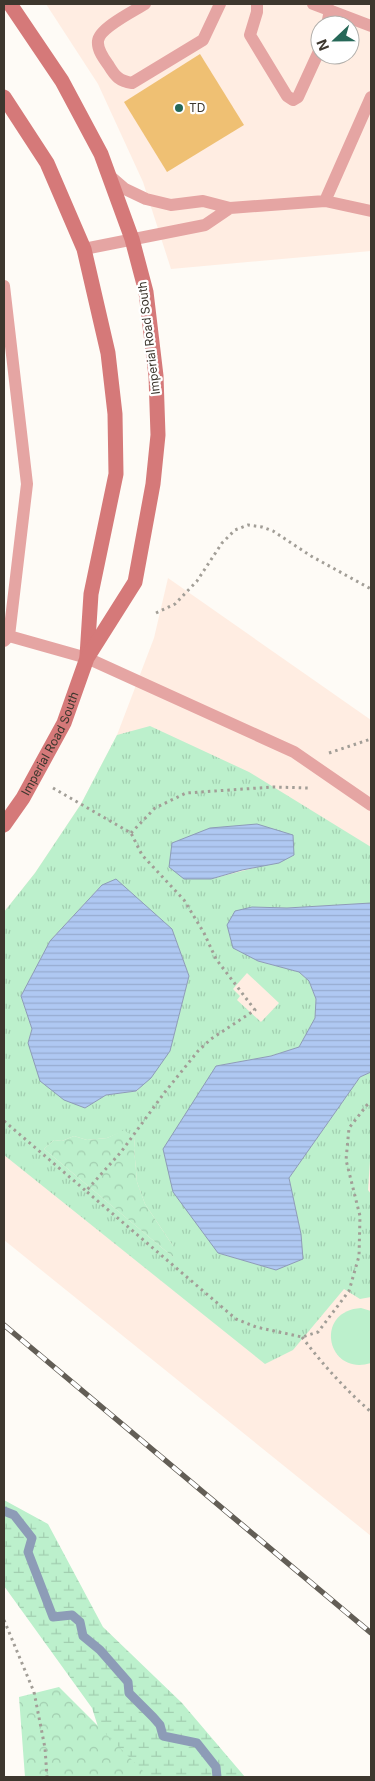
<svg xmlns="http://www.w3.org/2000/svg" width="375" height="1781" font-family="Inter,sans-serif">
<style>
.commercial{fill:#ffede2;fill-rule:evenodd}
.grass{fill:url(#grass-tufts);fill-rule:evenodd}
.wetland{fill:url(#wetland-marsh)}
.park{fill:url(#park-crowns)}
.pitch{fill:#bcf0cc}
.water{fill:url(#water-rules);stroke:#8d9cb7}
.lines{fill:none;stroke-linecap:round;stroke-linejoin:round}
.stream{stroke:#8d9cb7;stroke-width:9}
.building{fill:#efc073}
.path{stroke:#a29e97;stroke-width:3;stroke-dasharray:2.5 4;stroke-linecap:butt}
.lane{stroke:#e5a5a3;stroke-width:12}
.secondary{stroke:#d57979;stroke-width:15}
.rail-casing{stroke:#635e56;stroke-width:5.5}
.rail{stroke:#fff;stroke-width:4;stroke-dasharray:11;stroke-linecap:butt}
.poi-dot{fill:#266858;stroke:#fff;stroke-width:2}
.labels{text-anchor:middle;stroke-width:4.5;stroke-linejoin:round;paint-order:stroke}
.poi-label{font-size:12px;fill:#3d372e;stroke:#fff;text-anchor:start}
.street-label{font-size:12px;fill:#3d372e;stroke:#fff}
</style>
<defs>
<pattern id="grass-tufts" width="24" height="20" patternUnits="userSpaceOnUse" patternTransform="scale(1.25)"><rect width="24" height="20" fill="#bcf0cc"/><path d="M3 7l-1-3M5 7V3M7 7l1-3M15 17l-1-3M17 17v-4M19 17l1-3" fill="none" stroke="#a2ceb0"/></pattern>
<pattern id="wetland-marsh" width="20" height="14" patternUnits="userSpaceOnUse" patternTransform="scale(1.25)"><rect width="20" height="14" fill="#bcf0cc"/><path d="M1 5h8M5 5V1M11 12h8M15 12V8" fill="none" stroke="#a2ceb0"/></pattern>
<pattern id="park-crowns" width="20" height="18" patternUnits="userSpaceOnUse" patternTransform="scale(1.25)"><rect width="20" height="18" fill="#bcf0cc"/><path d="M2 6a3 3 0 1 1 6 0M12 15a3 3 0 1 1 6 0" fill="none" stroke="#a2ceb0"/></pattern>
<pattern id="water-rules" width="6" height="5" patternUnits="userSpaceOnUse" patternTransform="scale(1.25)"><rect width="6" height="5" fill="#afc8f2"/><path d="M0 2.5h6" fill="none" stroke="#97acd0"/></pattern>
</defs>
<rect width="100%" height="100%" fill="#fefbf6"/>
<path class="commercial" d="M46,4H371V251L171,269L143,182L98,84ZM320,25H350V55H320Z
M168,578L371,720V1536L4,1240V912L35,873L81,804L117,735L154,638Z"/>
<path class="grass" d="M150,726L249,772L371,847V903L287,908L252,907L258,961L299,972L309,981L316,999L315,1018L299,1047L271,1056L216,1066L218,1253L276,1270L303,1259L301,1234L289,1178L360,1077L371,1072V1146L368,1190L371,1194V1297L360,1299L344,1289L293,1350L265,1364L4,1155V912L35,873L81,804L117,735ZM169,867H258L211,879ZM102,885L172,929L189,976L170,1051L137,1091L106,1095L85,1108L28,1043L32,1029L21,996L50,941ZM247,973L279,1003L261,1022L237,1000L240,996L233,989ZM124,1131L135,1138L134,1148L137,1182L145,1204L173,1246V1257L44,1149L54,1140L62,1141L74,1136L87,1140L107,1138Z"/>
<path class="wetland" d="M4,1500L48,1524L103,1627L182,1703L245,1777H114L92,1708L4,1586Z"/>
<path class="park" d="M124,1130L135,1138L134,1148L137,1182L145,1204L173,1246V1257L44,1149L54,1140L62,1141L74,1136L87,1140L107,1138Z
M59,1687L149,1777H25L19,1697Z"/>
<path class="pitch" d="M361,1308L371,1311V1363C327,1377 313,1311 361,1308Z"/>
<path class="water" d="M257,824L293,835L294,855L279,863L242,870L211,879H184L169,867L172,843L210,828Z
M116,879L172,929L189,976L170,1051L151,1078L136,1091L106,1095L85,1108L64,1100L40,1081L28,1043L32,1029L21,996L50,941L102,885Z
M371,903V1072L360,1077L289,1178L301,1234L303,1259L276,1270L218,1253L173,1192L163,1149L216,1066L271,1056L299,1047L315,1018L316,999L309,981L299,972L258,961L233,948L227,925L235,911L252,907L287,908Z"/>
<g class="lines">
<path class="stream" d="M4,1511L14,1515L32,1538L28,1552L53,1617L72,1615L80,1622L83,1636L100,1650L128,1682L129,1693L153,1717L160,1725L163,1736L197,1743L216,1767L217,1777"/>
</g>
<path class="building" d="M200,54L244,125L167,172L124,102Z"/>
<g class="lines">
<path class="path" d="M156,613L175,604L197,581L222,543L235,530L248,525L262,527L273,531L311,556L371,589
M329,753L371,739
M53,788L131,833L142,855L184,900L204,933L216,959L255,1010L211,1039L198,1051L165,1092L121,1152L86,1191L236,1319L256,1327L302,1337L318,1332L349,1291L359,1256L360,1216L346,1160L349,1128L367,1105L371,1102
M131,833L155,808L186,793L273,787L308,788
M4,1121L86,1191
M302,1337C323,1365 345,1389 371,1412
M4,1620L34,1692L45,1748L47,1777"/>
<path class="lane" d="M145,4C134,11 99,28 98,41C97,50 104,59 109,66C115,76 119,81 132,83L203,40L220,4
M257,4V12L250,35L287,96L293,100L298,97L320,49
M313,4L371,26
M327,25L330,10
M110,176L125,189L146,199L171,205L203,201L230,208L325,201L371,211
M325,201L371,97
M84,249L205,225L230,208
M4,286L27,484L9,636L4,641
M9,636L87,658L294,752L371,805"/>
<g class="secondary">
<path d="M4,97L47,163L84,249L108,353L115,414L116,474L91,594L87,656"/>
<path id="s1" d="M4,825L23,798L64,723L87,658L135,582L153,484L158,435L156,376L146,292L132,239L101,154L62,81L10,4"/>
</g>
<g class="rail-casing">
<path id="rail" d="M4,1325L371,1633"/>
</g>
<use href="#rail" class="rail"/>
</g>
<circle class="poi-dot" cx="179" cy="108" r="5"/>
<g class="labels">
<g class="poi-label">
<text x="189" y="112">TD</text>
</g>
<g class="street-label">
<text transform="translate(149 338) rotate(-97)" y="4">Imperial Road South</text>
<text dy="4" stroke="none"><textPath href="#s1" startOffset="94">Imperial Road South</textPath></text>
</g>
</g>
<rect width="375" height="1781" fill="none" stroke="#3d372e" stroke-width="10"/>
<g transform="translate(335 40) rotate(248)"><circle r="24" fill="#ffffff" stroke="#b1afab"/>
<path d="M0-4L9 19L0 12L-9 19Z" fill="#266858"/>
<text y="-8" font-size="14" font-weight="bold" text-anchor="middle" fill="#3d372e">N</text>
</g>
</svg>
